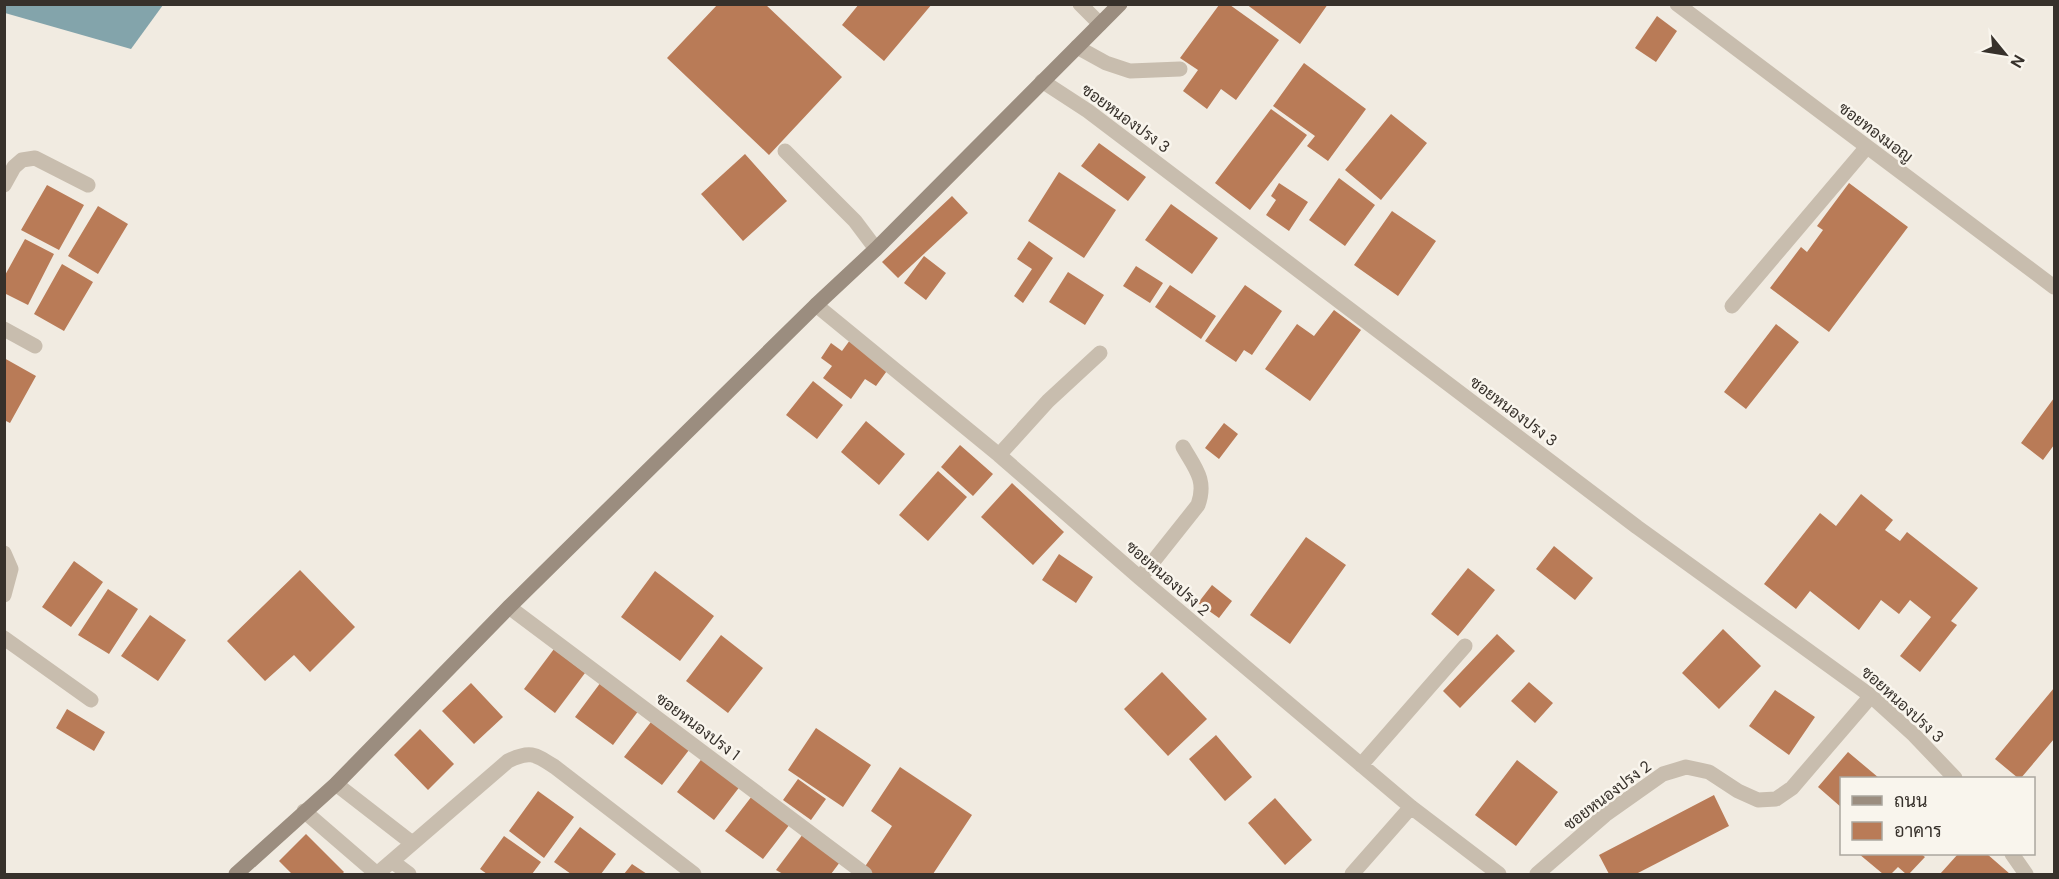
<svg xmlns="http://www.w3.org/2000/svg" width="2059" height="879" font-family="'DM Sans',Sarabun,sans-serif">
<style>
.water{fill:#83a4ab}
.building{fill:#b97b57}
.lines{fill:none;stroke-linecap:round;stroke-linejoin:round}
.lane{stroke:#c8bdae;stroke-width:15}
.street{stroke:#c8bdae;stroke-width:15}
.secondary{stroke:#9b8d7f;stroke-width:15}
.labels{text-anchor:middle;stroke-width:5;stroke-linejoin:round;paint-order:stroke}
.street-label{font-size:16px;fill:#37312b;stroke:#f9f5ed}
</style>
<rect width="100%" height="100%" fill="#f1ebe1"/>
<path class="water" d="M4,5L5,4L163,5L131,49L5,13Z"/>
<path class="building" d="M718,4H765L842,77L769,155L667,58Z
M859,4H932L884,61L842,25Z
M1246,4H1328L1300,44Z
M1219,5H1230L1279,40L1236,100L1221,89L1207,109L1183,91L1198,70L1180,58Z
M1657,16L1677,31L1656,62L1635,48Z
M1304,63L1366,109L1328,161L1307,146L1315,136L1273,106Z
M1271,109L1307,135L1250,210L1215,183Z
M1391,114L1427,143L1381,200L1345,170Z
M1099,143L1146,177L1128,201L1081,166Z
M745,154L787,201L743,241L701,194Z
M1059,172L1116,210L1084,258L1028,221Z
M1339,178L1375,205L1345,246L1309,220Z
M1279,183L1308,202L1289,231L1266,215L1276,200L1271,196Z
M1849,183L1908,227L1829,332L1770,288L1801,247L1807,252L1823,230L1817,226Z
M47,185L84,205L59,250L21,230Z
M952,196L968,213L898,278L882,262Z
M1171,204L1218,238L1192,274L1145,240Z
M98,206L128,224L98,274L68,256Z
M1392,211L1436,241L1398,296L1354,265Z
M25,239L54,254L28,305L4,293V277Z
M1029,241L1053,258L1023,303L1014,296L1032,269L1017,259Z
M924,256L946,273L926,300L904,283Z
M62,264L93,282L64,331L34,314Z
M1136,266L1163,283L1150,303L1123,286Z
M1068,272L1104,295L1085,325L1049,302Z
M1170,285L1216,316L1201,339L1155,307Z
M1245,285L1282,311L1252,355L1244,350L1236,362L1205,341Z
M1334,310L1361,330L1310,401L1265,369L1297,324L1314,336Z
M1776,324L1799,342L1746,409L1724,392Z
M850,340L889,368L876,386L865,379L851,399L823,378L832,366L821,358L831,343L842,351Z
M4,358L36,376L10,423L4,420Z
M813,381L843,405L817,439L786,415Z
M2054,398V445L2043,460L2021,443Z
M866,421L905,454L879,485L841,452Z
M1224,423L1238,434L1219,459L1205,448Z
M960,445L993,474L973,496L941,467Z
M938,471L967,497L928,541L899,515Z
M1012,483L1064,532L1033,565L981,517Z
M1861,494L1893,520L1885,530L1900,541L1907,532L1978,588L1951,621L1957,625L1920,672L1900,656L1931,617L1910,600L1899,614L1881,600L1859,630L1810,591L1796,609L1764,584L1820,513L1836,526Z
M1306,537L1346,565L1290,644L1250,615Z
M1554,546L1593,578L1575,600L1536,569Z
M1059,554L1093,577L1076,603L1042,580Z
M74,561L103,582L71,627L42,607Z
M1468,568L1495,590L1458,636L1431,614Z
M300,570L355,627L310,672L294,655L265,681L227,641Z
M655,571L714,616L680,661L621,617Z
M1212,585L1232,601L1219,618L1198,603Z
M108,589L138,609L109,654L78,635Z
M150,615L186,640L158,681L121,656Z
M1723,629L1761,666L1719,709L1682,673Z
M1497,634L1515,651L1460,708L1443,691Z
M721,635L763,668L728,713L686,681Z
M554,649L585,673L555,713L524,689Z
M1162,672L1207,719L1168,756L1124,709Z
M601,682L639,710L613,745L575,717Z
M1529,682L1553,703L1535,723L1511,701Z
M471,683L503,717L474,744L442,711Z
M2054,688V739L2021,778H2018L1995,759Z
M1775,690L1815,717L1789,755L1749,726Z
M67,709L105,732L94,751L56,728Z
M651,722L689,750L662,785L624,757Z
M816,728L871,765L843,807L788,770Z
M420,729L454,764L428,790L394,755Z
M1216,735L1252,777L1225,801L1189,759Z
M1848,752L1879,778H1842V808L1818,787Z
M703,757L741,785L714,820L677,792Z
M1517,760L1558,792L1516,846L1475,815Z
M900,767L972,815L933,874H873L864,868L892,826L871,811Z
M798,779L826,799L811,820L783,800Z
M538,791L574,817L544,858L509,831Z
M1714,795L1729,826L1636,874H1609L1599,855Z
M752,796L790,824L763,859L725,831Z
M1275,798L1312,840L1285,865L1248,823Z
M580,827L616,854L601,874H571L554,862Z
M306,834L344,872L342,874H292L279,861Z
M803,834L840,862L831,874H783L776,870Z
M504,836L541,862L532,874H487L480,869Z
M1859,854H1921L1925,857L1909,874H1906L1898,867L1891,874H1883Z
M1958,854H1987L2010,874H1940Z
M632,864L647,874H624Z"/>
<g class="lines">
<path class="lane" d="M1080,4L1100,24
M1077,47L1106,63L1130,71L1180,69
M785,151L855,221L876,249
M1732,306L1866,148"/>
<path class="street" d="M1677,4L2054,287
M1042,81L1088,111L1637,527L1871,696L1914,735L1955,778
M4,185L14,167L22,160L35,158L88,185
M816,305L999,455L1140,578L1411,807L1499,874
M4,329L35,346
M999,455L1048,401L1100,353
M4,553L11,569L4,595
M1140,578L1198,505C1207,480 1195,468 1183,447
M509,607L865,874
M4,638L91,700
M1361,765L1465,646
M336,784L412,843
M304,811L377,874
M2012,854L2026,874
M393,862L409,874
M377,874L508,761C530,750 535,754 555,767L694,874
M1352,874L1411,807
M1537,874L1605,815L1663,774L1686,767L1709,772L1738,791L1758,800L1776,799L1792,788L1871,696"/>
<path class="secondary" d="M236,874L336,784L509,607L816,305L876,249L1120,4"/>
</g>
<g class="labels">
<g class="street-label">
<text transform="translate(1126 118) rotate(36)" y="6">ซอยหนองปรง 3</text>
<text transform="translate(1876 132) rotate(37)" y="6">ซอยทองมอญ</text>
<text transform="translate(1514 411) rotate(37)" y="6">ซอยหนองปรง 3</text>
<text transform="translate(1168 578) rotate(41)" y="6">ซอยหนองปรง 2</text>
<text transform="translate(1903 704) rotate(42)" y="6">ซอยหนองปรง 3</text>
<text transform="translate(698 726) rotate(37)" y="6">ซอยหนองปรง 1</text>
<text transform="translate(1607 795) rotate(-37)" y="6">ซอยหนองปรง 2</text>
</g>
</g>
<rect width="2059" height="879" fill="none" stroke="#37312b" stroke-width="12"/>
<rect x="1840" y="777" width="195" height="78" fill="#f9f5ed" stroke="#aba79f" stroke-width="1.5"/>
<rect x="1852" y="796" width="30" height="9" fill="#9b8d7f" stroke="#aba79f" stroke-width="1.5"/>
<text x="1894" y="807" font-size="18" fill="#37312b">ถนน</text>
<rect x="1852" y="822" width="30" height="18" fill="#b97b57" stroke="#aba79f" stroke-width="1.5"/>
<text x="1894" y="837" font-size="18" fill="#37312b">อาคาร</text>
<g transform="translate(2005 54) rotate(120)" stroke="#f9f5ed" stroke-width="4.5" paint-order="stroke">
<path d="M0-4.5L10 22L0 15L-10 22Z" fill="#37312b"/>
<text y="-9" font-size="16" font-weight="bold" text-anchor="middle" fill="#37312b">N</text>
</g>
</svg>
